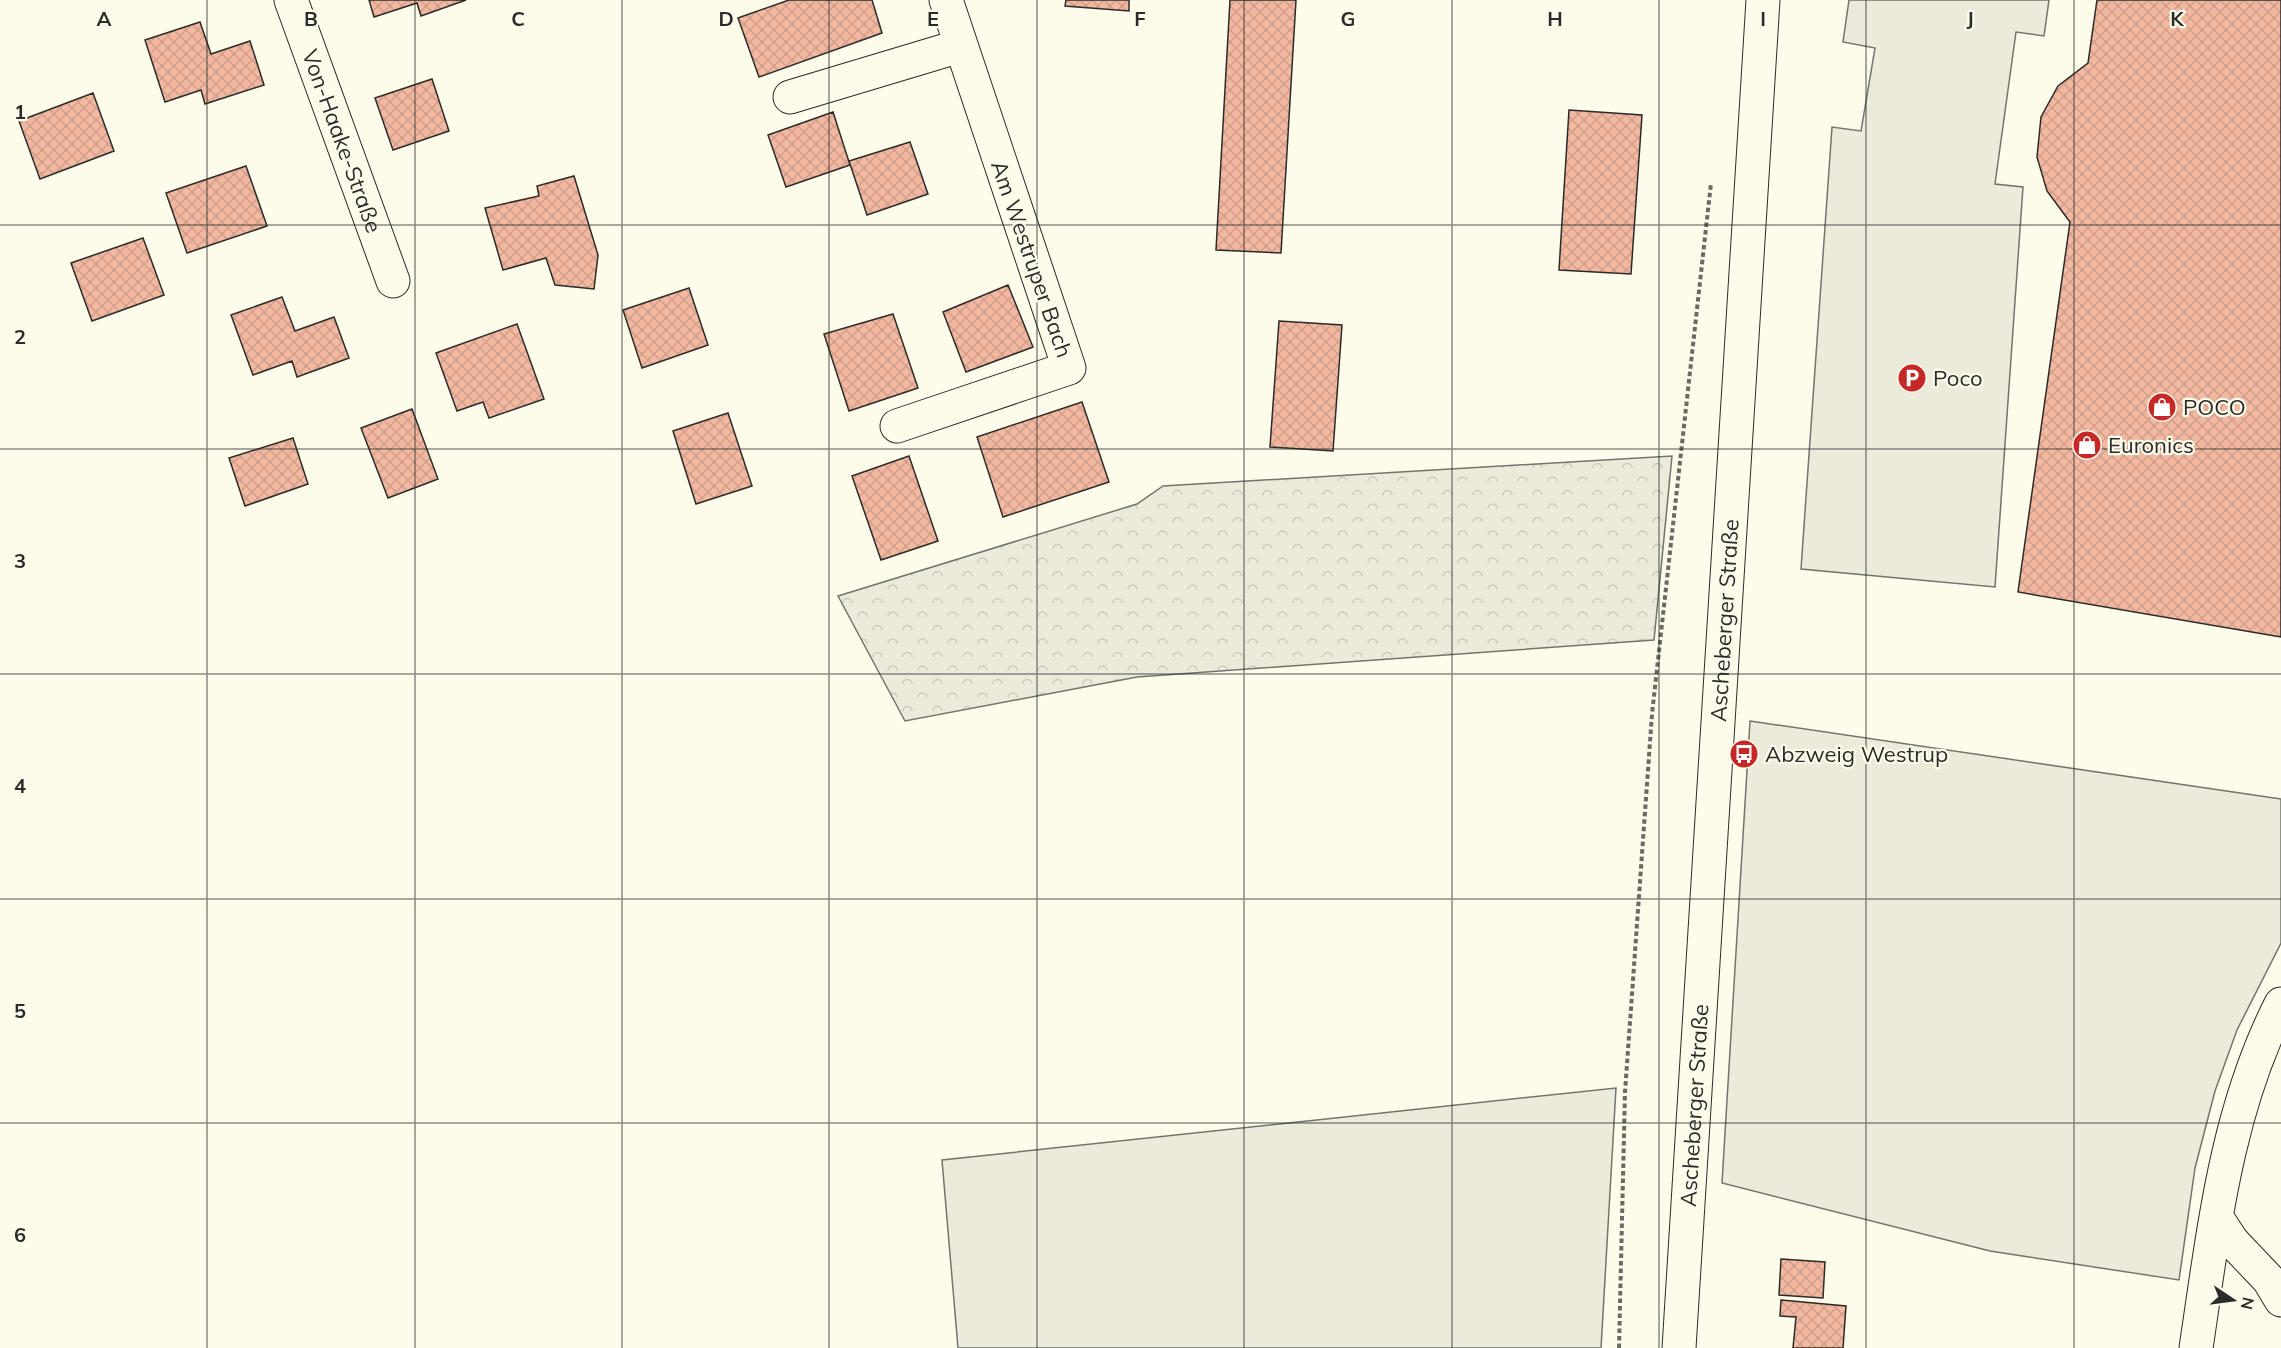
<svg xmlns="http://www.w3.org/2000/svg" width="2281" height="1348" font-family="Mulish,sans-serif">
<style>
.green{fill:#ecebdb;stroke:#74746e;stroke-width:1.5}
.forest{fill:url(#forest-crowns);stroke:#74746e;stroke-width:1.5}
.parking{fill:#eceadb;stroke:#74746e;stroke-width:1.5}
.building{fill:url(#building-cross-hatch);stroke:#2b2b2b;stroke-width:1.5}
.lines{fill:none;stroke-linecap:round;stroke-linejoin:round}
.street-casing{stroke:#2b2b2b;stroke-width:35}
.secondary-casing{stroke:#2b2b2b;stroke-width:35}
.path{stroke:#6a6964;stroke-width:4;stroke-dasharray:4.5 3;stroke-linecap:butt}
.street{stroke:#fdfbea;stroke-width:33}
.secondary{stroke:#fdfbea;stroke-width:33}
.grid{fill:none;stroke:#2b2b2b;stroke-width:1.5;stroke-opacity:0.55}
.labels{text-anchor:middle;stroke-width:4.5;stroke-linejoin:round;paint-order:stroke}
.street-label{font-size:22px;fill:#2b2b2b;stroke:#fdfbea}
.poi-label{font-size:22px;fill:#2b2b2b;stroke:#fdfbea;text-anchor:start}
.grid-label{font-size:20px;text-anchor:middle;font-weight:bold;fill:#2b2b2b;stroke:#fdfbea;stroke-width:4.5;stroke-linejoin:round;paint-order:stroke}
</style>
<defs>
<pattern id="forest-crowns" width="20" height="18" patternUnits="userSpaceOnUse" patternTransform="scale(1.5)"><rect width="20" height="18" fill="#ecebdb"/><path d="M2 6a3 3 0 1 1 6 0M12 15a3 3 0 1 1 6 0" fill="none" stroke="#cbcabc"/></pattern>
<pattern id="building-cross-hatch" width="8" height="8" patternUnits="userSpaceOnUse" patternTransform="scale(1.5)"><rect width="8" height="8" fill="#f2b8a0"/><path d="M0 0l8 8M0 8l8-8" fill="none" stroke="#d09e8a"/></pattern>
</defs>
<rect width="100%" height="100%" fill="#fdfbea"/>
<path class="green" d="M1750,721L2281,799V943L2237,1030L2215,1091L2195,1168L2179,1280L1990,1251L1722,1183Z
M1616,1088L1601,1348H958L942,1160Z"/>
<path class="forest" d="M1672,456L1654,640L1137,677L905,721L838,596L1137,504L1163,486Z"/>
<path class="parking" d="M1849,0H2049L2044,36L2016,32L1995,184L2023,187L1995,587L1801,569L1832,127L1861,131L1875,48L1843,42Z"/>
<path class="building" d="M369,0H466L421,16L417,3L374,17Z
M789,0H872L882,33L759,77L738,18Z
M1066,0H1129V11L1065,6Z
M1230,0H1296L1281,253L1216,250Z
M2097,0H2281V637L2018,592L2070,222L2047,191L2037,157L2041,117L2058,86L2088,63Z
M200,22L211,54L250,41L264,85L205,104L201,90L165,102L145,40Z
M432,79L449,131L393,150L375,98Z
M93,93L114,151L40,179L19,121Z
M1569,110L1642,115L1631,274L1559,270Z
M833,112L850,165L786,187L768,135Z
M910,142L928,194L867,215L849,161Z
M246,166L267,226L187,253L166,193Z
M574,176L598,255L594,289L555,285L546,258L503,270L485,208L539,196L537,186Z
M143,238L164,295L92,321L71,263Z
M1008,285L1033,347L966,372L943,312Z
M689,288L708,345L642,368L623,310Z
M282,297L295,331L334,317L349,358L297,377L292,361L253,375L231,315Z
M893,314L918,388L849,411L824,334Z
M1279,321L1342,325L1333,451L1270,447Z
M517,324L544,399L489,418L483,402L457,411L436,353Z
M1082,402L1109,482L1003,517L977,437Z
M412,409L438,479L388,498L361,428Z
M728,413L752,486L696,504L673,431Z
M293,438L308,484L245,506L229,458Z
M909,456L938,541L881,560L852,476Z
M1781,1259L1825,1262L1823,1298L1779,1295Z
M1781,1300L1846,1306L1843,1348H1793L1796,1317L1780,1316Z"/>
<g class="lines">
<g class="street-casing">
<g id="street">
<path id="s1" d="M291,0L393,281"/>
<path d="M790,97L960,46"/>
<path d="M897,426L1069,368L946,0"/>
<path d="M2217,1218L2232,1241L2269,1280L2281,1300"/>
<path d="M2196,1348C2214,1229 2226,1112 2281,1004"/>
</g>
</g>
<g class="secondary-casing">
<g id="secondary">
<path id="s2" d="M1679,1348L1763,0"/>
</g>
</g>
<path class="path" d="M1619,1348L1625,1092L1652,714L1711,183"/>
<use href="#street" class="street"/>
<use href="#secondary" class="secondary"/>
</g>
<path class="grid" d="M207,0V1348M415,0V1348M622,0V1348M829,0V1348M1037,0V1348M1244,0V1348M1452,0V1348M1659,0V1348M1866,0V1348M2074,0V1348M0,225H2281M0,449H2281M0,674H2281M0,899H2281M0,1123H2281"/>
<defs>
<g id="parking-disc" transform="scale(1.5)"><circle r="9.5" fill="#c62828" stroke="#fdfbea"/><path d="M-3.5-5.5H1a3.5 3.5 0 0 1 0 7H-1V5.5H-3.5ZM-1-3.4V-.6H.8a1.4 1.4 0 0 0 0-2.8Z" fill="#fff"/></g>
<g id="shop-disc" transform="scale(1.5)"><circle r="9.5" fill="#c62828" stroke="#fdfbea"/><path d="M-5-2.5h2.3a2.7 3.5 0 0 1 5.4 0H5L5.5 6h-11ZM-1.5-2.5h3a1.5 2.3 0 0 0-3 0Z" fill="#fff"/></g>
<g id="bus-disc" transform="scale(1.5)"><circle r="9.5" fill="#c62828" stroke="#fdfbea"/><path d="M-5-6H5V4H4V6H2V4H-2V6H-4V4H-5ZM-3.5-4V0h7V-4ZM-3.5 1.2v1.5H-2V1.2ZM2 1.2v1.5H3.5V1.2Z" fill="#fff"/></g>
</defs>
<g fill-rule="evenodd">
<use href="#parking-disc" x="1912" y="378"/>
<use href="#shop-disc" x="2162" y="407"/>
<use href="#shop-disc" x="2087" y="445"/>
<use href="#bus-disc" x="1744" y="754"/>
</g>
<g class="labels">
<g class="street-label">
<text dy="8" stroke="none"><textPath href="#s1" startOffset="150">Von-Haake-Straße</textPath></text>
<text transform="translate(1032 259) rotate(71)" y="8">Am Westruper Bach</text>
<text dy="8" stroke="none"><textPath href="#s2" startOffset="729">Ascheberger Straße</textPath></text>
<text dy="8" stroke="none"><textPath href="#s2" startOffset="243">Ascheberger Straße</textPath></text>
</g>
<g class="poi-label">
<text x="1933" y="386">Poco</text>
<text x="2183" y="415">POCO</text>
<text x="2108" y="453">Euronics</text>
<text x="1765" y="762">Abzweig Westrup</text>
</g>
</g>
<g class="grid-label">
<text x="104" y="26">A</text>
<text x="311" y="26">B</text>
<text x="518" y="26">C</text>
<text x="726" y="26">D</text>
<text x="933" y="26">E</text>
<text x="1140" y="26">F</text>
<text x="1348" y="26">G</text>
<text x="1555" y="26">H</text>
<text x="1763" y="26">I</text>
<text x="1970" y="26">J</text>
<text x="2177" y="26">K</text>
<text x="20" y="119">1</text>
<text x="20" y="344">2</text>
<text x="20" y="568">3</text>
<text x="20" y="793">4</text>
<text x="20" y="1018">5</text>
<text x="20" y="1242">6</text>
</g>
<g transform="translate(2233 1300) rotate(103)" stroke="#fdfbea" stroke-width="4.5" paint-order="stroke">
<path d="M0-4.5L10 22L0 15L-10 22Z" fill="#2b2b2b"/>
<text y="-9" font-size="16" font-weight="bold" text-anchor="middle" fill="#2b2b2b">N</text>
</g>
</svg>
